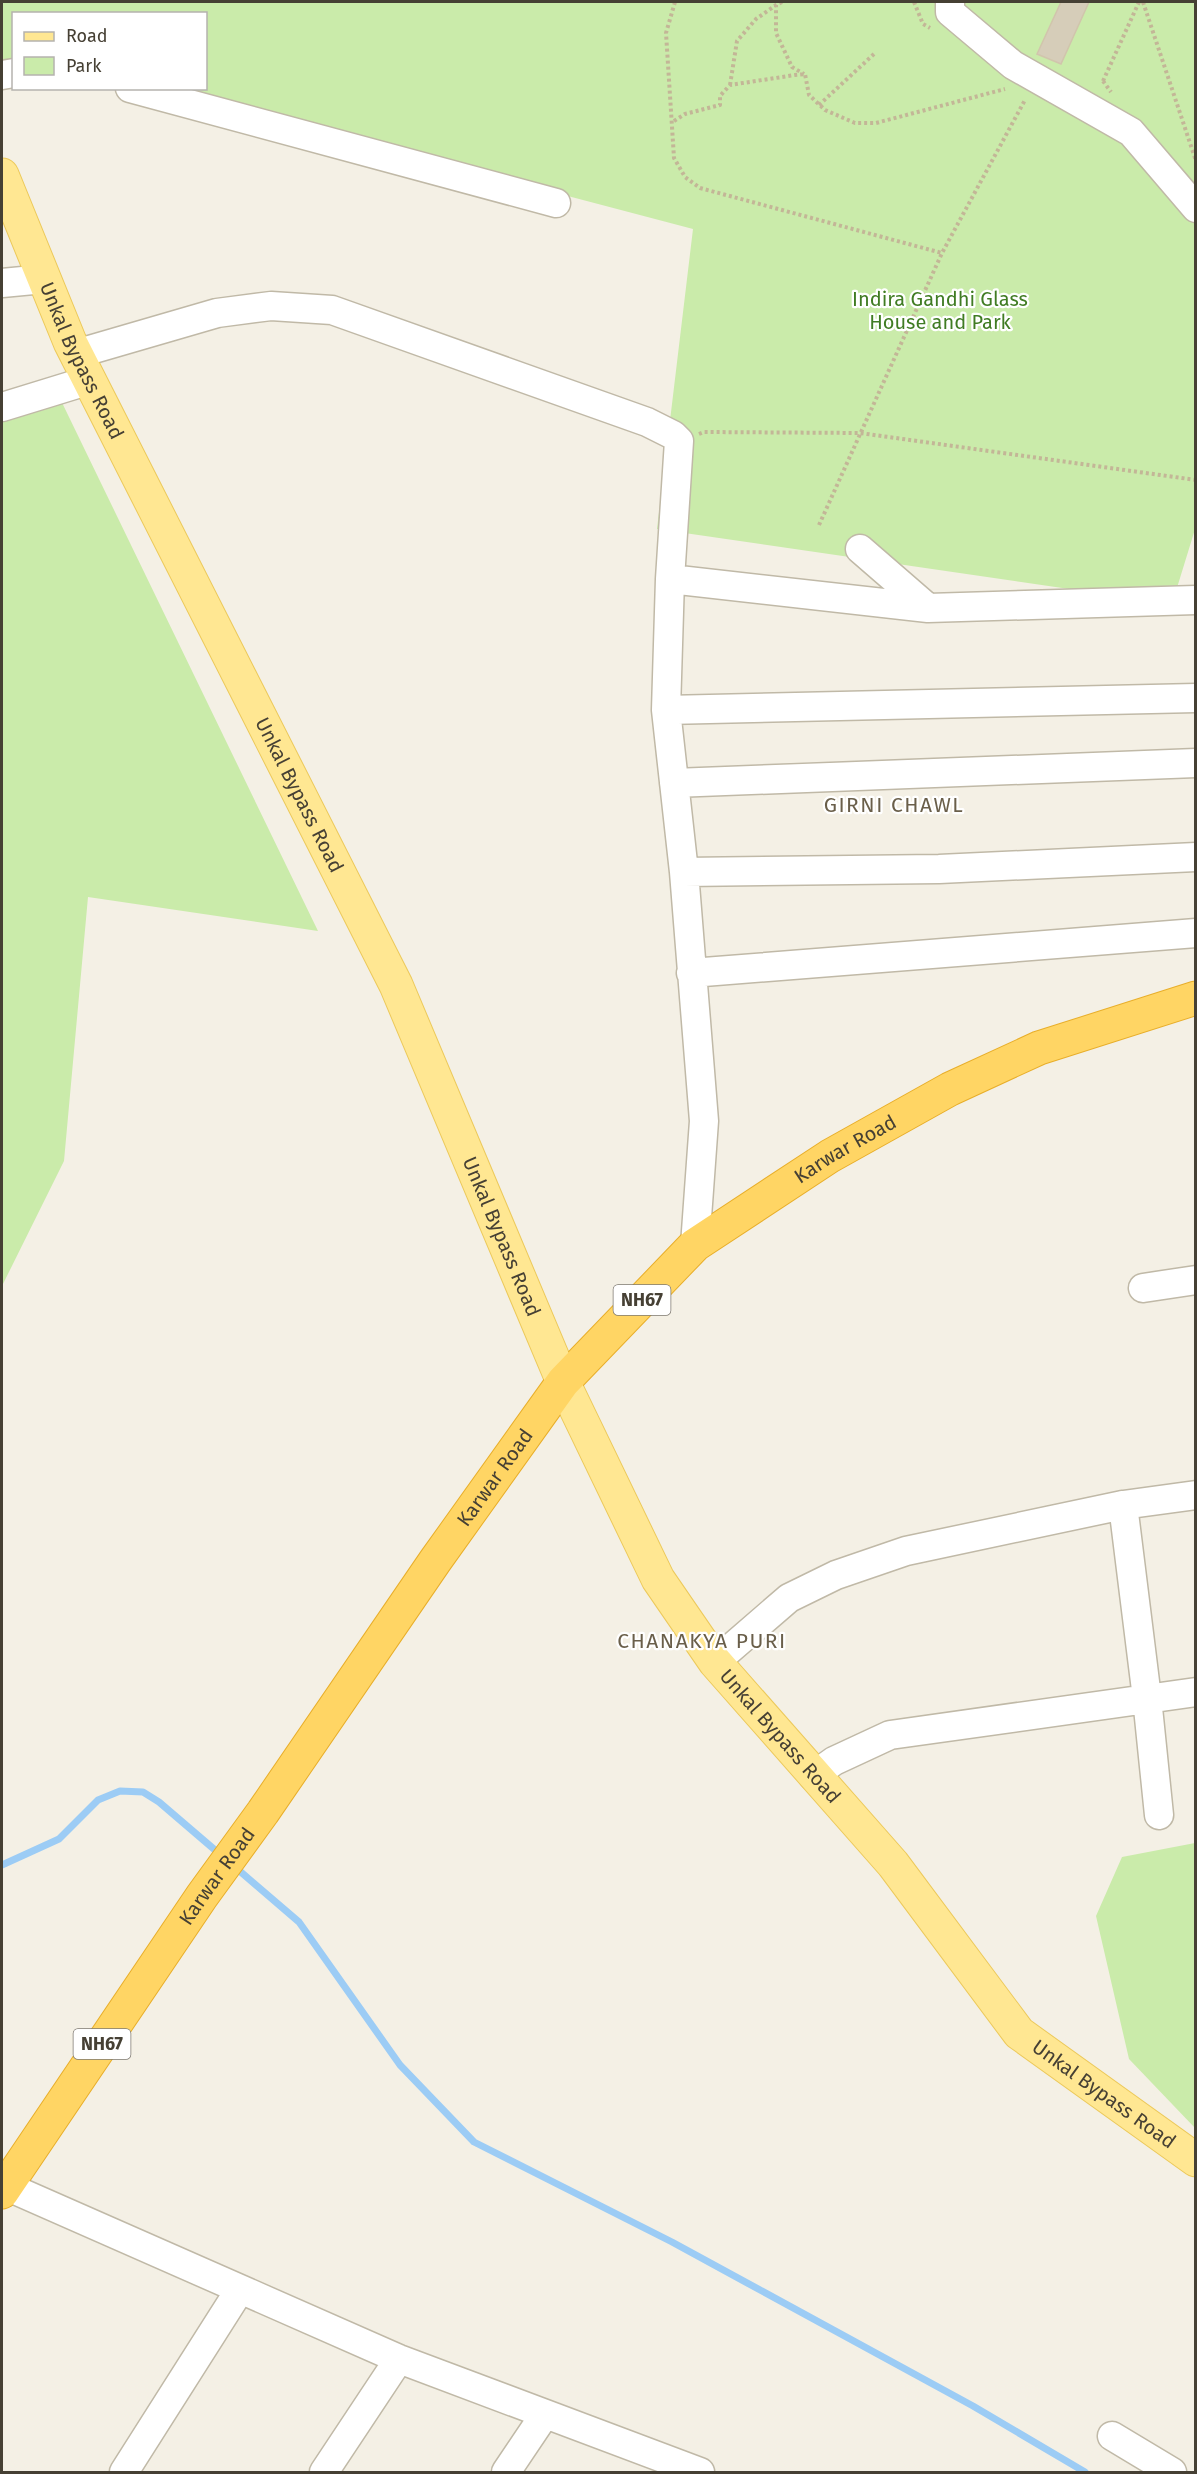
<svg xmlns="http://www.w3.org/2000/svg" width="1197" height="2474" font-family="'Fira Sans',sans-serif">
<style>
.green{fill:#caebaa}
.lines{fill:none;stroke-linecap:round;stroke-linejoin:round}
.stream{stroke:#9cccf5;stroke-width:7}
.building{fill:#d6cdb9;stroke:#d1c5ac;stroke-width:1.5}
.minor-casing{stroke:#c0b9a7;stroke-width:31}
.major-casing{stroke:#ecc95b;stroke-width:35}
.highway-casing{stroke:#e8ae2a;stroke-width:35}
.path{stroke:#c3b697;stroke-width:4;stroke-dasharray:3 3;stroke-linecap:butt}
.minor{stroke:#fff;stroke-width:28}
.major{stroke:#ffe792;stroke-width:33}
.highway{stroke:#ffd564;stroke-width:33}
.labels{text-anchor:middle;stroke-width:4.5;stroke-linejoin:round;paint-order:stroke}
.shield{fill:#fff;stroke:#7e7971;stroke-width:1.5}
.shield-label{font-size:18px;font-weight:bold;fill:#464034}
.park-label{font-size:20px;fill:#407c23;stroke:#fff}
.street-label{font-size:20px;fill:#464034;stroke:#fff}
.neighbourhood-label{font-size:21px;letter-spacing:1.5px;fill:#6a5f4a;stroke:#fff}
</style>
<rect width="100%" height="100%" fill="#f4f0e5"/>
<path class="green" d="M2,2H1195L1196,526L1172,604L657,529L693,229L161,89L206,88V14H14L13,63L2,67Z
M52,382L318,931L88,897L64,1161L2,1286V393Z
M1195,1843H1196L1195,2128L1129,2059L1096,1916L1122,1857Z"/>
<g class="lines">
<path class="stream" d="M2,1865L59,1839L98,1800L120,1791L143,1792L159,1802L222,1856
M235,1867L299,1922L400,2065L474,2142L672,2242L973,2406L1085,2472"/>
</g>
<path class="building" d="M1061,2H1089L1061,64L1037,54Z"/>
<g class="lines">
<g class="minor-casing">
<path id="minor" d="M950,2V12L1013,65L1131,132L1196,208
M2,75L14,73
M130,88L556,203
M2,283L44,279
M76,354L217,313L271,306L332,310L647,422L673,435L679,441L670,579L666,710L684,872L704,1121L695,1245
M2,407L90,380
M860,549L928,608
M670,579L928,608L1196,600
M666,710L1196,698
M674,783L1196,763
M684,872L939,869L1196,857
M691,973L1196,933
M1143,1288L1196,1280
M1123,1505L1147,1698L1159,1815
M715,1662L789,1598L836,1575L906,1551L1123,1505L1196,1495
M813,1776L834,1761L890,1735L1196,1692
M6,2186L399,2359L700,2472
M1112,2436L1172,2472
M124,2472L239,2291
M324,2472L399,2359
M506,2472L545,2414"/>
</g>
<g class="major-casing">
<g id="major">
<path id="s1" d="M2,175L70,342L396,985L563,1382L658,1579L715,1662L893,1864L1019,2033L1196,2160"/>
</g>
</g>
<g class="highway-casing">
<g id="highway">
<path id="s2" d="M2,2192L202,1896L263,1812L435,1561L563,1382L695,1245L830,1156L950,1089L1039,1048L1196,998"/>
</g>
</g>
<path class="path" d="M675,2L666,33L674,158L685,177L700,188L942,253
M782,2L776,5V33L792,67L804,74
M914,2L923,24L930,28
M1143,2L1196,161
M1103,81L1111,92
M1103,81L1139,2
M730,85L737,41L756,19L776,5
M819,105L874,54
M674,121L685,114L720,105V96L730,85L795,75L805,74L809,95L825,110L855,123H876L1005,89
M699,434L704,432L860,433L1196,480
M819,525L942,253L1025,100"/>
<use href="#minor" class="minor"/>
<use href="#major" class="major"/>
<use href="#highway" class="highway"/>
</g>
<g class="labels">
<g class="shield">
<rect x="613.5" y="1285" width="57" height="30" rx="4.5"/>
<rect x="73.5" y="2029" width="57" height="30" rx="4.5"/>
</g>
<g class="shield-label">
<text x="642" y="1306">NH67</text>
<text x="102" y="2050">NH67</text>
</g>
<g class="park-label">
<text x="940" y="306">Indira Gandhi Glass<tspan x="940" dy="23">House and Park</tspan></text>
</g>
<g class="street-label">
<text dy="7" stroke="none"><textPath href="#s1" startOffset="202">Unkal Bypass Road</textPath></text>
<text dy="7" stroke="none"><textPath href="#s1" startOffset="688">Unkal Bypass Road</textPath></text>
<text dy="7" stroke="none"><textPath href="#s2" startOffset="1354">Karwar Road</textPath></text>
<text dy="7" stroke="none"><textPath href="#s1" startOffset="1174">Unkal Bypass Road</textPath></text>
<text dy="7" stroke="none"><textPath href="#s2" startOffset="868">Karwar Road</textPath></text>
<text dy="7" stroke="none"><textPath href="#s1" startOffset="1750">Unkal Bypass Road</textPath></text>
<text dy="7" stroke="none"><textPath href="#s2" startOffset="382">Karwar Road</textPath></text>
<text dy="7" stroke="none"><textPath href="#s1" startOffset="2236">Unkal Bypass Road</textPath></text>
</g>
<g class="neighbourhood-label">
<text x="894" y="812">GIRNI CHAWL</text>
<text x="702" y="1648">CHANAKYA PURI</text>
</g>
</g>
<rect width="1197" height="2474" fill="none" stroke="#464034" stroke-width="6"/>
<rect x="12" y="12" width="195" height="78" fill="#ffffff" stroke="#b5b3ae" stroke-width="1.5"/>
<rect x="24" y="32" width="30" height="9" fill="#ffe792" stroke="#b5b3ae" stroke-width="1.5"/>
<text x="66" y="42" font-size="18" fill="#464034">Road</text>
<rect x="24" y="57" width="30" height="18" fill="#caebaa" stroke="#b5b3ae" stroke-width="1.5"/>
<text x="66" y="72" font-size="18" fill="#464034">Park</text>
</svg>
